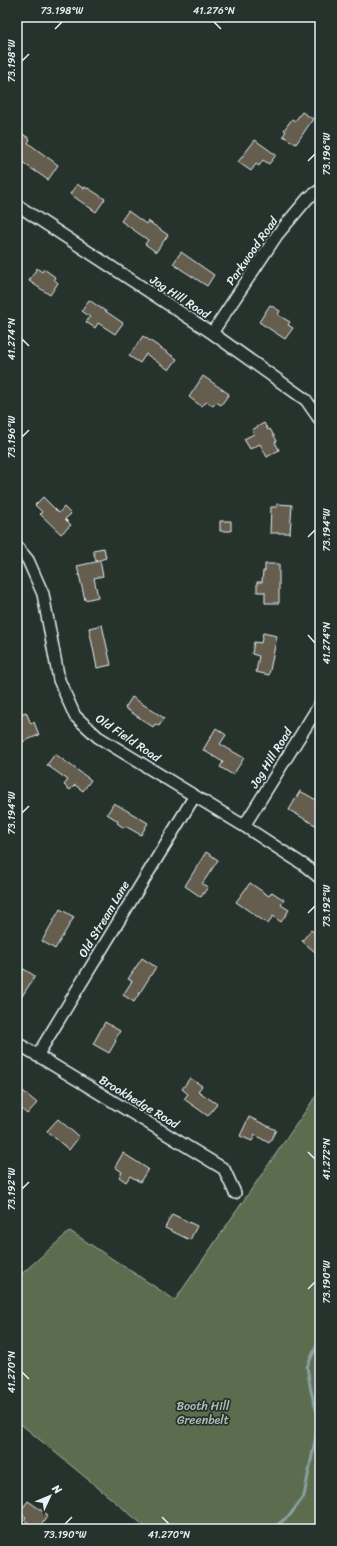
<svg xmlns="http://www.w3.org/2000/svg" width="337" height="1546" font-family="Sriracha,sans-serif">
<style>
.green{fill:#5c6d4f;stroke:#a2afa4}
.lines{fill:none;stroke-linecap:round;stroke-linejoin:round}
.stream{stroke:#87a0a3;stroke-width:3}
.building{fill:#655d4e;stroke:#e8f1f8}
.minor-casing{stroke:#e8f1f8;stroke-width:14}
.minor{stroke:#26332d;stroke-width:11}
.ticks{fill:none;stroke:#e8f1f8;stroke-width:1.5}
.labels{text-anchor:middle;stroke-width:3.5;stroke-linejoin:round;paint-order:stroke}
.street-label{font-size:12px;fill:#e8f1f8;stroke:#26332d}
.park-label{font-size:12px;fill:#b0bcb4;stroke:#26332d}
.neatline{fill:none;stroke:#e8f1f8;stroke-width:1.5}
.ticks-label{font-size:10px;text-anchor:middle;fill:#e8f1f8}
</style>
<rect width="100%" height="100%" fill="#26332d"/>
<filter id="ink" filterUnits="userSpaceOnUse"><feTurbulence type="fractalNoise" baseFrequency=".025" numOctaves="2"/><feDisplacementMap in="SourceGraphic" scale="8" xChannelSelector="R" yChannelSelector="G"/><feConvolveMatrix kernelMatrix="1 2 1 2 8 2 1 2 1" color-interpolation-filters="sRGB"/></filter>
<g filter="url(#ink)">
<path class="green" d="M320,1090V1529H148L17,1421V1278L70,1231L175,1300Z"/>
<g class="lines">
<path class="stream" d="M272,1529L290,1515L304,1496L319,1420L311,1391L307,1367L320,1338"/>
</g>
<path class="building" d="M302,112L313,119L296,144L283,136L286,131L284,130L292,119L295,121Z
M21,133L30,139L28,143L58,165L48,180L19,160L24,152L17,147V139Z
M255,140L276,155L269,164L263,160L259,166L256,164L251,171L238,162Z
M77,184L84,189L85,187L88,189V188L105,199L96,212L70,194Z
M128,211L146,224L148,221L168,235L156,252L145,244L148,240L121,221Z
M181,252L214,275L207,286L173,264Z
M37,268L42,272L44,269L55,277L54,279L58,283L50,295L29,281Z
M89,300L123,323L115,334L98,323L95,328L86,322L90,317L82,311Z
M270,305L280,311L278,315L290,322L288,325L293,328L285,339L259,322Z
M143,336L177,359L169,370L146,354L140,363L129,356Z
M203,376L229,394L221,405L216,402L213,406L207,402L201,406L189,397Z
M264,423L268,430L270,429L277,441L275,442L279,450L267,457L260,444L250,449L244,439L254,434L252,430Z
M43,497L59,513L64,507L71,514L65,519L71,525L61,534L40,514L42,512L35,505Z
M277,504L292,505L290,533H270L271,507H277Z
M220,521H231V531H220Z
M104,548L106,558L96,561L93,550Z
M100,561L103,576L94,578L98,597L85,600L77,566Z
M265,564H279V603H265V592H257V582H262L263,571H265Z
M102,625L111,665L97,668L89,628Z
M263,633L277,636L269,675L256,672L259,656L252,654L254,642L261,643Z
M132,697L164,718L159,726L155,724L153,727L125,708Z
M26,712L31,724L34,722L39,735L22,742L17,730V715Z
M216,728L226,735L220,744L244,758L233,775L220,767L223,762L203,750Z
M55,754L91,780L83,791L75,785L70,790L64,785L68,780L47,765Z
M300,791L320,802V821L317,826L289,810Z
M114,803L148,823L141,835L125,826L124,828L117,823L118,821L107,814Z
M206,852L218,860L202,884L208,887L201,897L185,886Z
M250,883L269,896L272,892L284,900L281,905L289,910L281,922L273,916L268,924L236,902Z
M60,909L74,917L55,949L42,941Z
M311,930L320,937V956L302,941Z
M142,958L156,967L134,1002L123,995L132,981L128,979Z
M22,968L35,976L17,1004V975Z
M105,1022L120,1031L115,1040L116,1041L109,1053L93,1044Z
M190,1078L202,1086L198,1091L217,1104L208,1116L184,1099L188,1094L182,1089Z
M17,1086L37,1103L27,1114L17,1105Z
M249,1117L276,1130L269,1143L255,1135L252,1141L240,1136Z
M58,1119L79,1137L69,1150L47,1131Z
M123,1153L148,1169L140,1182L130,1176L126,1182L119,1177L122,1172L115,1167Z
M172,1214L197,1226L190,1240L165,1228Z
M28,1501L48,1515L40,1527L34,1523L32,1525L24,1520L26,1517L19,1513Z"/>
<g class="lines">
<g class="minor-casing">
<path id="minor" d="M17,205L212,333L306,400L320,420
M212,333L277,235L308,198L320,190
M17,547L28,560L43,594L59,680L75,716L98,737L244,826L304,865L320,878
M244,826L320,704
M17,1043L224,1169L235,1193
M37,1056L194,797"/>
</g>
<use href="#minor" class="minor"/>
</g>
</g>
<path class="ticks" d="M214,22L221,29M55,29L62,22M22,61L29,54M308,161L315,154M22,339L29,346M22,437L29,430M308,537L315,530M308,635L315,643M22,813L29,806M308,913L315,906M308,1152L315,1159M22,1189L29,1182M308,1289L315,1282M22,1372L29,1379M162,1517L169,1524M65,1524L72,1517"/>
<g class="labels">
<g class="street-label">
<text transform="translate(252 251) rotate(-55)" y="4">Parkwood Road</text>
<text transform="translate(180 297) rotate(33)" y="4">Jog Hill Road</text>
<text transform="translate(128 738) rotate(34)" y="4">Old Field Road</text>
<text transform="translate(271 758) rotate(-58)" y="4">Jog Hill Road</text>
<text transform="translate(104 919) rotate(-59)" y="4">Old Stream Lane</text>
<text transform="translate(139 1102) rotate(31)" y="4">Brookhedge Road</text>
</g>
<g class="park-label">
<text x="203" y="1410">Booth Hill<tspan x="203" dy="14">Greenbelt</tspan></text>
</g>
</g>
<rect width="337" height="1546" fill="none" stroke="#26332d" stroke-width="44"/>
<g transform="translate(50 1496) rotate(46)" stroke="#26332d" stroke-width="3" paint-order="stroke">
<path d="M0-3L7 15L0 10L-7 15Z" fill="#e8f1f8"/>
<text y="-6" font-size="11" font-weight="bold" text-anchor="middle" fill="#e8f1f8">N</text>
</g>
<rect x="22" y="22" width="293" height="1502" class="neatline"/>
<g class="ticks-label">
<text x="62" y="14">73.198°W</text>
<text x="214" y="14">41.276°N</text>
<text transform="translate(11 61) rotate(-90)" y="4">73.198°W</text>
<text transform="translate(326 154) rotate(-90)" y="4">73.196°W</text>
<text transform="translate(11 339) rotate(-90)" y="4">41.274°N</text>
<text transform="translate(11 437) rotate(-90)" y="4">73.196°W</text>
<text transform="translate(326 530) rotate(-90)" y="4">73.194°W</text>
<text transform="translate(326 643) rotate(-90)" y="4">41.274°N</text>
<text transform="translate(11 813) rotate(-90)" y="4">73.194°W</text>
<text transform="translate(326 906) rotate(-90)" y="4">73.192°W</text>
<text transform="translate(326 1159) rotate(-90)" y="4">41.272°N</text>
<text transform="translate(11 1189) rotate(-90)" y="4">73.192°W</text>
<text transform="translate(326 1282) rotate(-90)" y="4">73.190°W</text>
<text transform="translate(11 1372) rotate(-90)" y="4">41.270°N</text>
<text x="65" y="1538">73.190°W</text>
<text x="169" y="1538">41.270°N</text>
</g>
</svg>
